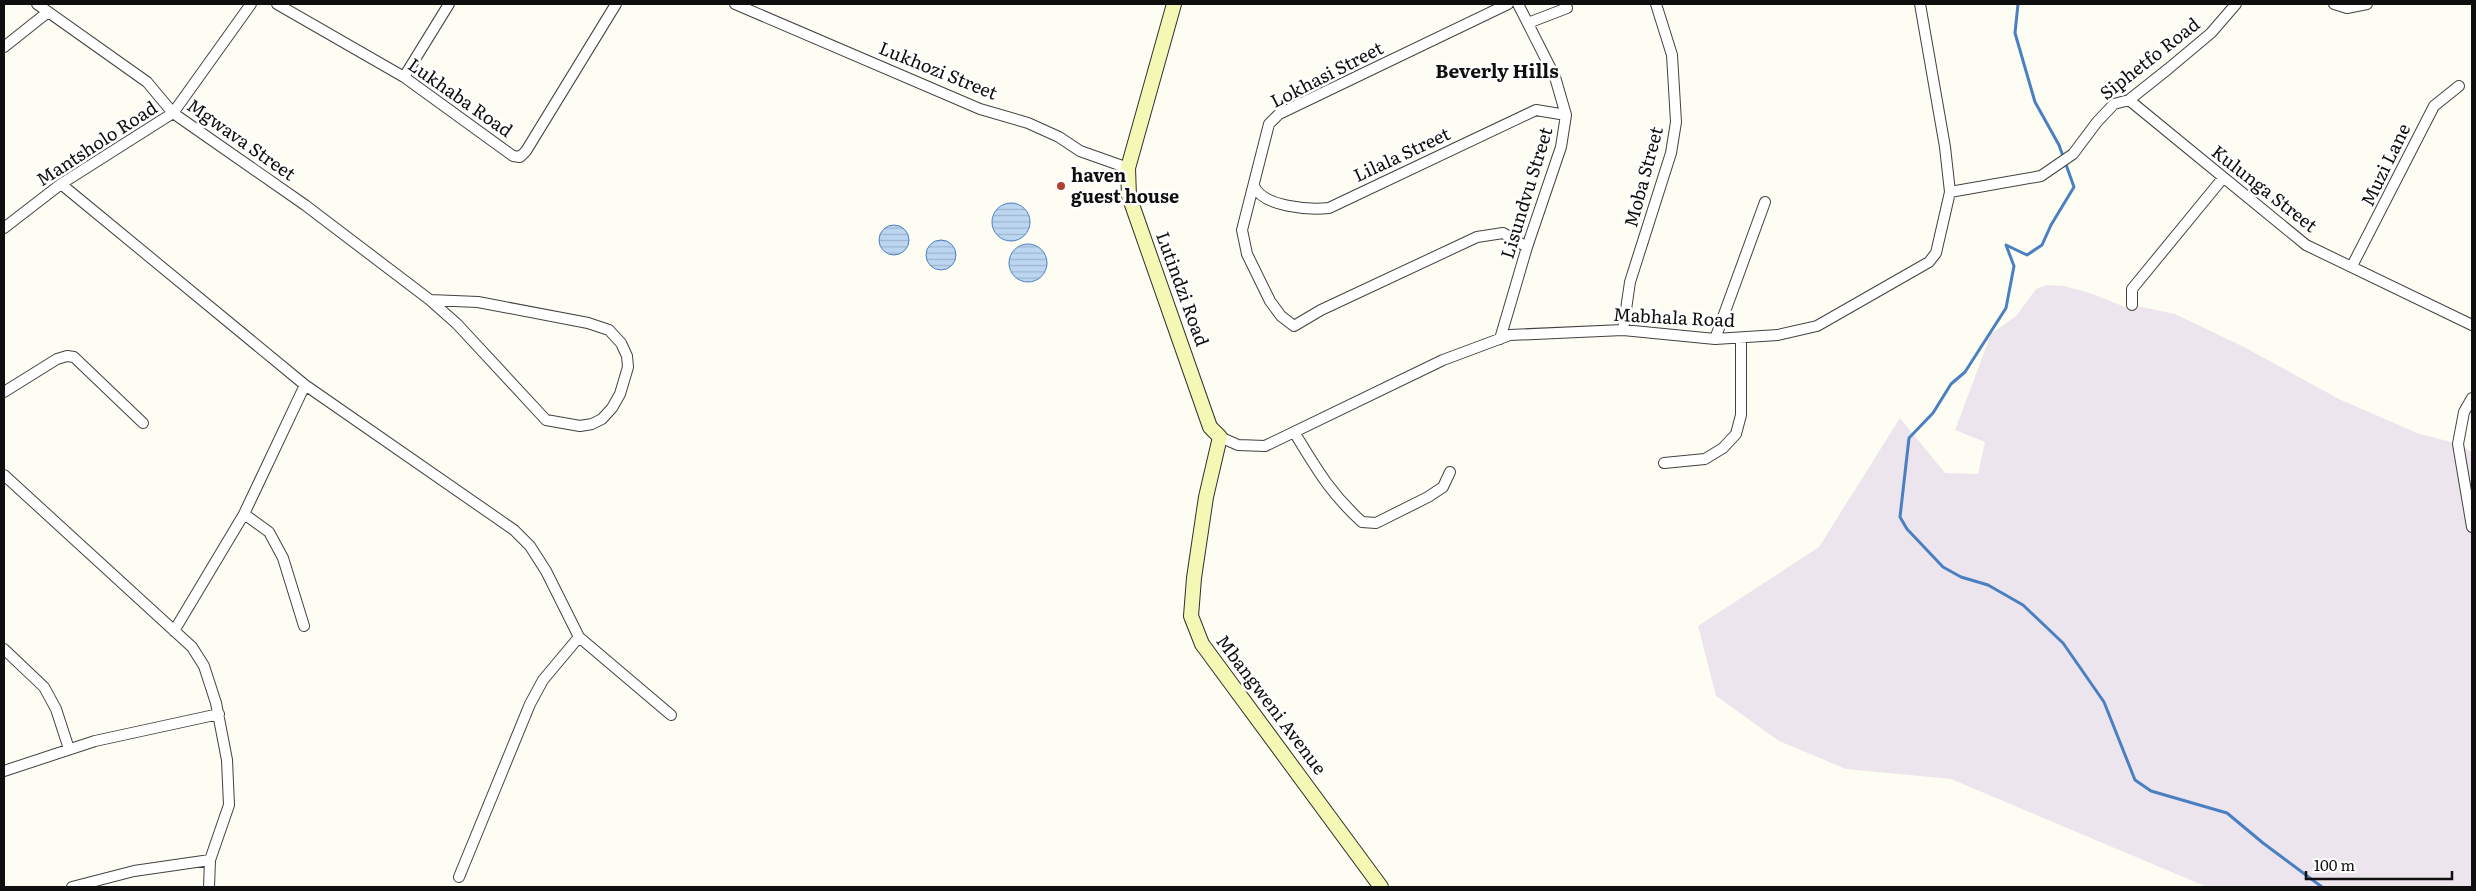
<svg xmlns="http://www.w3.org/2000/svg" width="2476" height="891" font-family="Literata,serif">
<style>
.industrial{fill:#ede5ed}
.water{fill:url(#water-rules);stroke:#4a80c1}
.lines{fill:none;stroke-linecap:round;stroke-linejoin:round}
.stream{stroke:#4a80c1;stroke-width:3}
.street-casing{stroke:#424242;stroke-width:12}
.secondary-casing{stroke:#313131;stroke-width:16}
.street{stroke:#fff;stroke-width:10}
.secondary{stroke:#f5f8b4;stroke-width:14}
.poi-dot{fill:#b34034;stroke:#fff;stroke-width:2}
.labels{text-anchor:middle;stroke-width:5;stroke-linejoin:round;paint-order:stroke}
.street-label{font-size:18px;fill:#0f0f0f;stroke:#fff}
.poi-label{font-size:18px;font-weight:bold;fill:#0f0f0f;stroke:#fff;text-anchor:start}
.neighbourhood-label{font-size:19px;font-weight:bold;fill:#0f0f0f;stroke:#fff}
</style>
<defs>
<pattern id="water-rules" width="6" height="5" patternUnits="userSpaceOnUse" patternTransform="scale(1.25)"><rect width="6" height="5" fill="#bcd5f1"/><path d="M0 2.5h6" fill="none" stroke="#a0b6cd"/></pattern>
</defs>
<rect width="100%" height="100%" fill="#fefdf3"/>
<path class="industrial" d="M2047,285L2064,286L2090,293L2125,307L2132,305L2175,314L2244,347L2339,399L2417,433L2458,444L2472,452V887H2207L1951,779L1846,769L1779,741L1716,696L1698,626L1819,547L1900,418L1945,473L1978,474L1985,442L1955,430L1991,334L2016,316L2036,289Z"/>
<path class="water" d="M992 222a19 19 0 1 1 38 0a19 19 0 1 1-38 0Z
M879 240a15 15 0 1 1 30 0a15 15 0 1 1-30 0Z
M926 255a15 15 0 1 1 30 0a15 15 0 1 1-30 0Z
M1009 263a19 19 0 1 1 38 0a19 19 0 1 1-38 0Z"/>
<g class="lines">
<path class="stream" d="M2018,4L2015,33L2035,102L2059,145L2074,187L2051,225L2042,245L2027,255L2006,245L2014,266L2006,308L1965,372L1951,384L1933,413L1909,438L1900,517L1907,529L1943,567L1961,577L1988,585L2023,605L2063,643L2104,702L2135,780L2151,791L2227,813L2263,843L2322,887"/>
<g class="street-casing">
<path id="street" d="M37,4L147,82L173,113L305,205L430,300L457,324L546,420L580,426L592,424L602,419L612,408L620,394L628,367L627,356L621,343L609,330L588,323L478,302L430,300
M277,4L404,77L513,156L520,157L526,151L616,4
M735,4L980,109L1028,123L1059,137L1080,151L1128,168
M1508,4L1279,114L1269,124L1242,230L1247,254L1270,301L1281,316L1294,326L1321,310L1477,237L1503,233L1527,247
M2334,4L2347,8L2367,4
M1528,23L1567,8
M4,47L48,12
M404,77L449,4
M2129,100L2306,245L2472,325
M61,184L305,385L514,530L530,546L546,571L579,637L671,715
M1254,186C1263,207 1309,210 1329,208L1536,110L1566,115
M1950,192L2041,176L2073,154L2097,122L2114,104L2129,100L2168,69L2211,33L2236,4
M4,228L61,184L173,113L251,4
M2352,266L2434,106L2459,86
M2132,305V289L2223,178
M1623,330L1630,282L1671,153L1676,122L1672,55L1656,4
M1500,339L1527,247L1561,147L1566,115L1555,77L1518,4
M1715,339L1765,202
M4,392L57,359L67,356L74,357L143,423
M2472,398L2464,412L2458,444L2472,527
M1294,432C1316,468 1330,493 1362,522L1376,523L1428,497L1443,487L1450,472
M1220,437L1238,445L1265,446L1443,360L1510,335L1623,330L1715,339L1778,335L1817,326L1929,262L1936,253L1950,192L1945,147L1920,4
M1664,463L1705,459L1723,448L1736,434L1741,415V338
M4,475L192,647L204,666L216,703L227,760L229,805L210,860L209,887
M244,514L269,532L283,558L304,626
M174,631L244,514L305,385
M4,649L44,687L56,709L69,749
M4,771L95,741L219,714
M459,877L530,704L543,680L579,637
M72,887L134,871L210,860"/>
</g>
<g class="secondary-casing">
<path id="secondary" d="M1174,4L1128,168L1129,196L1210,427L1220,437L1206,497L1194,578L1191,616L1202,644L1381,887"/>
</g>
<use href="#street" class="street"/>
<use href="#secondary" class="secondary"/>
</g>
<circle class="poi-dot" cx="1061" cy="186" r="5"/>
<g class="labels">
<g class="street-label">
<text transform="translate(2150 59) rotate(-38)" y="6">Siphetfo Road</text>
<text transform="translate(938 71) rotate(22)" y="6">Lukhozi Street</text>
<text transform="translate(1327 75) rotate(-27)" y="6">Lokhasi Street</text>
<text transform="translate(460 98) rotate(35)" y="6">Lukhaba Road</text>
<text transform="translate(241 140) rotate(35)" y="6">Mgwava Street</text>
<text transform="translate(97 144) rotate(-33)" y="6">Mantsholo Road</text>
<text transform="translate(1402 155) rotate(-25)" y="6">Lilala Street</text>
<text transform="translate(2386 165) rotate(-64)" y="6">Muzi Lane</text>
<text transform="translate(1644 177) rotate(-75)" y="6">Moba Street</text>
<text transform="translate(2264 189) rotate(38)" y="6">Kulunga Street</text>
<text transform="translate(1527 193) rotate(-73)" y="6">Lisundvu Street</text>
<text transform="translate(1182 289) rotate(70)" y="6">Lutindzi Road</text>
<text transform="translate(1674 318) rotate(3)" y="6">Mabhala Road</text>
<text transform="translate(1271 705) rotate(53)" y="6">Mbangweni Avenue</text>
</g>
<g class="poi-label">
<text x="1071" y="182">haven<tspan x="1071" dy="21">guest house</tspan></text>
</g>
<g class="neighbourhood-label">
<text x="1497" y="78">Beverly Hills</text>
</g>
</g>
<rect width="2476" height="891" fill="none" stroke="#0f0f0f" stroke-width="10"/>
<path d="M2306 871v8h146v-8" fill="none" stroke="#0f0f0f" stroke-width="2.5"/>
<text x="2314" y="871" font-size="15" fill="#0f0f0f" stroke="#ffffff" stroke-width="4" paint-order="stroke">100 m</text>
</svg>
